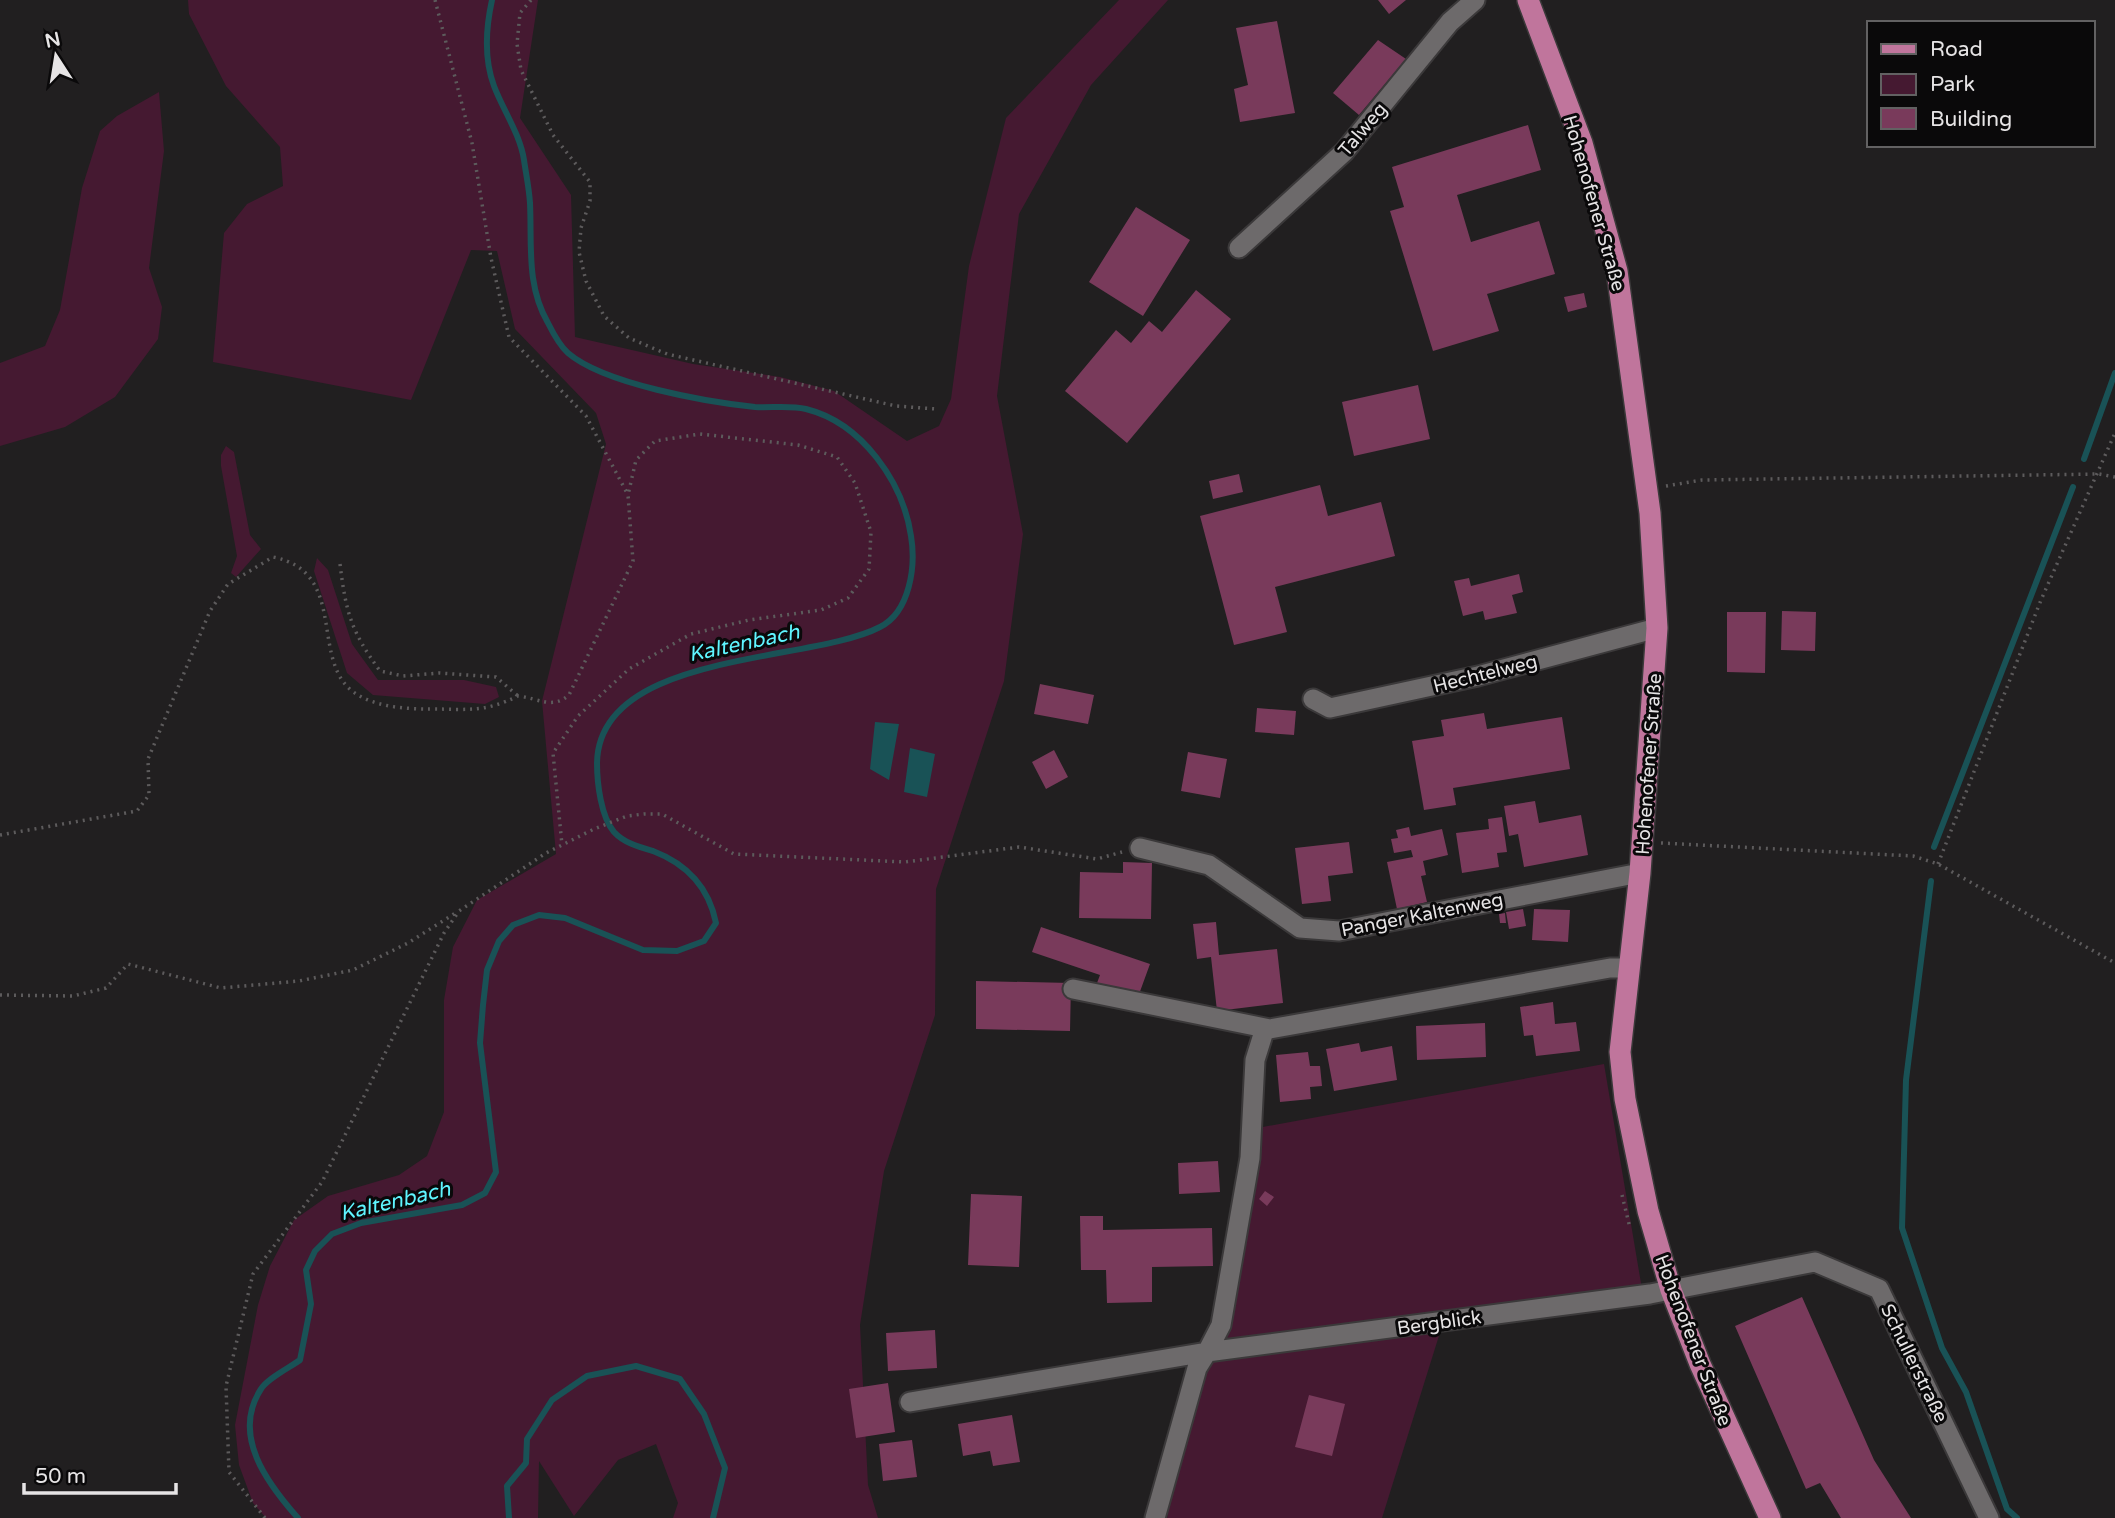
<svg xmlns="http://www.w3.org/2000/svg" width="2115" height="1518" font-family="'Varela Round',sans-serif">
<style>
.green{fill:#451931}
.water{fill:#195256}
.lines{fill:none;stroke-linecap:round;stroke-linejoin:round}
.stream{stroke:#195256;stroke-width:6}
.building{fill:#793a5b}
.minor-casing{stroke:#3b393a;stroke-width:23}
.major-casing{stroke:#3b393a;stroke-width:24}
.path{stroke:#5d5b5c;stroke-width:3.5;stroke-dasharray:2 5;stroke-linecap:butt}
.minor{stroke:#6d6a6b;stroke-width:19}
.major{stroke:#c0759c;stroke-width:21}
.labels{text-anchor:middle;stroke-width:6;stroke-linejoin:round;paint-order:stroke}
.street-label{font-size:19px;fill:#e6e4e5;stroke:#0a090a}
.water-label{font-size:21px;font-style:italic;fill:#5ff5ff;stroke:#0a090a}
</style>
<rect width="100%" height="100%" fill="#211f20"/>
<path class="green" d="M188,0H538L520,118L571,195L575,337L693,364L780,377L834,391L907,441L939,426L951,399L969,266L1006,118L1119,0H1168L1091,85L1019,214L997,396L1023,534L1004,681L936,889L935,1015L884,1171L860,1325L868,1485L878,1518H673L678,1503L656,1444L618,1460L574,1516L539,1461L538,1518H266L253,1503L239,1465L235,1425L258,1305L270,1266L294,1220L328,1196L399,1175L427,1156L444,1112V1000L453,947L477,900L556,854L542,701L606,444L596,413L515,329L497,251L471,250L411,400L213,362L224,233L247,204L283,186L280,147L226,86L189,14Z
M159,92L164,151L149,268L162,307L158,339L115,397L65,427L0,446V363L45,346L60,310L82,188L100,131L117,116Z
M226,446L234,452L250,535L261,549L236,577L231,573L237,556L221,466V455Z
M317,558L328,570L352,644L378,680H464L496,687L499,697L485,704L373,695L347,673L314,571Z
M1604,1064L1644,1301L1442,1326L1382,1518H1167L1196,1370L1221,1325L1252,1129Z"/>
<path class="water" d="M875,722L899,724L889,780L870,769Z
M910,748L935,754L927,797L904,792Z"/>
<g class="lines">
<path class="stream" d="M2084,459L2115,373
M1934,847L2073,487
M1931,881L1906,1080L1902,1228L1942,1348L1966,1392L2007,1509L2017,1518
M298,1518C267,1483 231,1435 261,1389C268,1378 289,1368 300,1360L311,1304L306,1270L315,1251L332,1234L361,1223L462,1205L485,1193L496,1172L480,1043L483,1005L487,970L499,941L513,925L539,915L565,918L643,950L677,951L704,941L716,923C709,888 687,864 653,851C639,847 624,843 614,832C601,817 597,783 597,763C599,651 812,663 880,627C910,612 916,566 911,536C903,482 862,423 806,409C790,405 771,408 755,407C707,402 604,384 568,353C560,346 553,333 548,323C526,285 532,244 530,203C529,188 526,174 524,160C520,134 503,110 494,86C484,59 486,27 492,0
M509,1518L507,1486L526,1463L527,1439L552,1400L587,1376L636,1366L680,1379L704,1414L725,1468L713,1518"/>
</g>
<path class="building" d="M1378,0H1406L1389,14Z
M1277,21L1295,113L1240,122L1234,89L1248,85L1236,28Z
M1378,40L1406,59L1359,115L1333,93Z
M1528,125L1541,170L1457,195L1471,242L1539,221L1555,274L1487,294L1499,331L1433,351L1390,211L1404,207L1392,167Z
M1136,207L1190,240L1143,316L1089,282Z
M1196,290L1231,319L1127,443L1065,391L1116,330L1131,343L1149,321L1162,332Z
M1584,293L1587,307L1568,312L1564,297Z
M1418,385L1430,439L1354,456L1342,402Z
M1239,474L1243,492L1213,499L1209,481Z
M1320,485L1328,516L1381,502L1395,556L1275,587L1287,632L1234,645L1200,516Z
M1519,574L1523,592L1512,595L1517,613L1485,620L1483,611L1463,616L1454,581L1469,578L1471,586Z
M1782,611L1816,612L1815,651L1781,650Z
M1727,612H1766L1765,673L1727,672Z
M1040,684L1094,695L1088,724L1034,714Z
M1257,708L1296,711L1294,735L1255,732Z
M1484,713L1487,729L1562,717L1570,769L1453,788L1456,805L1424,810L1412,741L1444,736L1441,720Z
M1054,750L1068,777L1046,789L1032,762Z
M1188,752L1227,759L1220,798L1181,791Z
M1535,801L1539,823L1581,815L1588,855L1524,867L1518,834L1509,836L1504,806Z
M1502,817L1507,852L1497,853L1499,867L1462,873L1456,833L1489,829L1488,819Z
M1409,827L1411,836L1442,829L1448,855L1423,861L1426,875L1421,876L1427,902L1397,909L1387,862L1413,857L1411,850L1394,853L1391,839L1398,838L1396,830Z
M1349,842L1353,873L1328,876L1331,901L1302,904L1295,848Z
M1123,862L1152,863L1151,919L1079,918L1080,872L1123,873Z
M1523,909L1526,926L1509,929L1506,912Z
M1534,909L1570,910L1568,942L1532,940Z
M1505,913L1506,923H1500L1499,914Z
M1216,922L1219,955L1277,949L1283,1003L1217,1011L1211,957L1197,959L1193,924Z
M1041,927L1150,964L1138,997L1097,983L1100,975L1032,952Z
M976,981L1071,983L1070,1031L976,1029Z
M1553,1002L1555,1024L1576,1022L1580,1051L1536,1056L1533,1035L1524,1036L1520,1007Z
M1485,1023L1486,1057L1417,1060L1416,1026Z
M1359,1043L1361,1052L1392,1046L1397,1080L1334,1091L1326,1049Z
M1308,1052L1310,1066H1320L1322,1086L1310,1087L1311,1099L1280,1102L1276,1055Z
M1218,1161L1220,1192L1179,1194L1178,1163Z
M1265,1191L1274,1197L1267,1206L1259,1199Z
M971,1194L1022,1196L1019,1267L968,1265Z
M1080,1216H1103V1230L1212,1228L1213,1266L1152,1267V1302L1107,1303L1106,1270H1081Z
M1802,1297L1874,1460L1911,1518H1841L1820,1483L1806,1489L1735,1326Z
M935,1330L937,1368L888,1371L886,1333Z
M888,1383L895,1432L856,1438L849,1389Z
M1309,1395L1345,1404L1332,1456L1295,1447Z
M1012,1415L1020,1462L993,1466L990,1451L963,1456L958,1424Z
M912,1440L917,1477L883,1481L879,1444Z"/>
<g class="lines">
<g class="minor-casing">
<path id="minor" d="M1239,248L1344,152L1450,22L1475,0
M1313,699L1330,708L1478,676L1657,628
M1140,848L1209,865L1300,928L1339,931L1640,873
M1073,989L1270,1029L1610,968H1628
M910,1402L1207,1352L1221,1325L1250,1158L1255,1060L1265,1028
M1155,1518L1197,1368L1207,1352L1650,1294L1815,1262L1879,1289L1989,1518"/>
</g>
<g class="major-casing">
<path id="major" d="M1528,0L1582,143L1617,271L1650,513L1657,628L1640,873L1620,1052L1625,1099L1648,1211L1671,1290L1700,1364L1770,1518"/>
</g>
<path class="path" d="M435,0L472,143L491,258L509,337L586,416L627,493
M531,0L520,13L517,44L521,70L553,135L590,182V201L581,228L579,252L586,281L604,316L629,338L667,354L896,406L936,409
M1666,486L1702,480L2099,474L2115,477
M340,564C346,613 351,631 380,671L403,676L439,673L496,677L518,696
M0,835L137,811L149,795L148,759L210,611L228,584L273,557C348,572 310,657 352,691C373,707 405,709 430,709C467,709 484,713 518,696C538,698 552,710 569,695L633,561L628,495L636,460L655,441L700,434L798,445L837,457L855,483L871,532L869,569L848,598L821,610L749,620L691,634L629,669L578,716L553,753L562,845
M1661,843L1913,856L1938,864L2115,963
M1938,864L2041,600L2115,433
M0,995L73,996L106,988L128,964L221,988L299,981L353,970L408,943L457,912
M1622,1195L1630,1228
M265,1518L229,1472L226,1386L253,1274L322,1182L444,933L459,911L546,853L594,829L627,816L644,814H662L734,854L905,862L1019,847L1097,859L1122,852"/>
<use href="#minor" class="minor"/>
<use href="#major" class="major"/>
</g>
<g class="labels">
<g class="street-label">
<text transform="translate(1362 129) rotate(-50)" y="7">Talweg</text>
<text transform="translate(1595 203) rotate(74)" y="7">Hohenofener Straße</text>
<text transform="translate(1485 673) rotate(-14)" y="7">Hechtelweg</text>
<text transform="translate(1648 764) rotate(-86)" y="7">Hohenofener Straße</text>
<text transform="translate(1422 914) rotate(-11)" y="7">Panger Kaltenweg</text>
<text transform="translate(1439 1322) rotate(-8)" y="7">Bergblick</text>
<text transform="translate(1694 1340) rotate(69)" y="7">Hohenofener Straße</text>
<text transform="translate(1915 1363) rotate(64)" y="7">Schullerstraße</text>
</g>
<g class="water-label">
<text transform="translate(744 643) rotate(-12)" y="7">Kaltenbach</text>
<text transform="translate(395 1201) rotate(-13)" y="7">Kaltenbach</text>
</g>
</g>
<rect x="1867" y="21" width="228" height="126" fill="#0a090a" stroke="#626162" stroke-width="2"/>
<rect x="1881" y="44" width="35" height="10" fill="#c0759c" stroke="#626162" stroke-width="2"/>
<text x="1930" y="56" font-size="21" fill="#e6e4e5">Road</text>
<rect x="1881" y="74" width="35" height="21" fill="#451931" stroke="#626162" stroke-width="2"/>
<text x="1930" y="91" font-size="21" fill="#e6e4e5">Park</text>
<rect x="1881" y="108" width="35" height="21" fill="#793a5b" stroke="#626162" stroke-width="2"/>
<text x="1930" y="126" font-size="21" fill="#e6e4e5">Building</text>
<g transform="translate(56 56) rotate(348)" stroke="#0a090a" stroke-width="5" paint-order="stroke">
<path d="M0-5L12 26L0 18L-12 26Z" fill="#e6e4e5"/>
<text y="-10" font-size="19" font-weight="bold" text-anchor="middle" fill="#e6e4e5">N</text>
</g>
<path d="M24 1483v10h152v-10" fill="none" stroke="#e6e4e5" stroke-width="3.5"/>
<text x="35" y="1483" font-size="21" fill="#e6e4e5" stroke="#0a090a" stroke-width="5" paint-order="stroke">50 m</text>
</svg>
